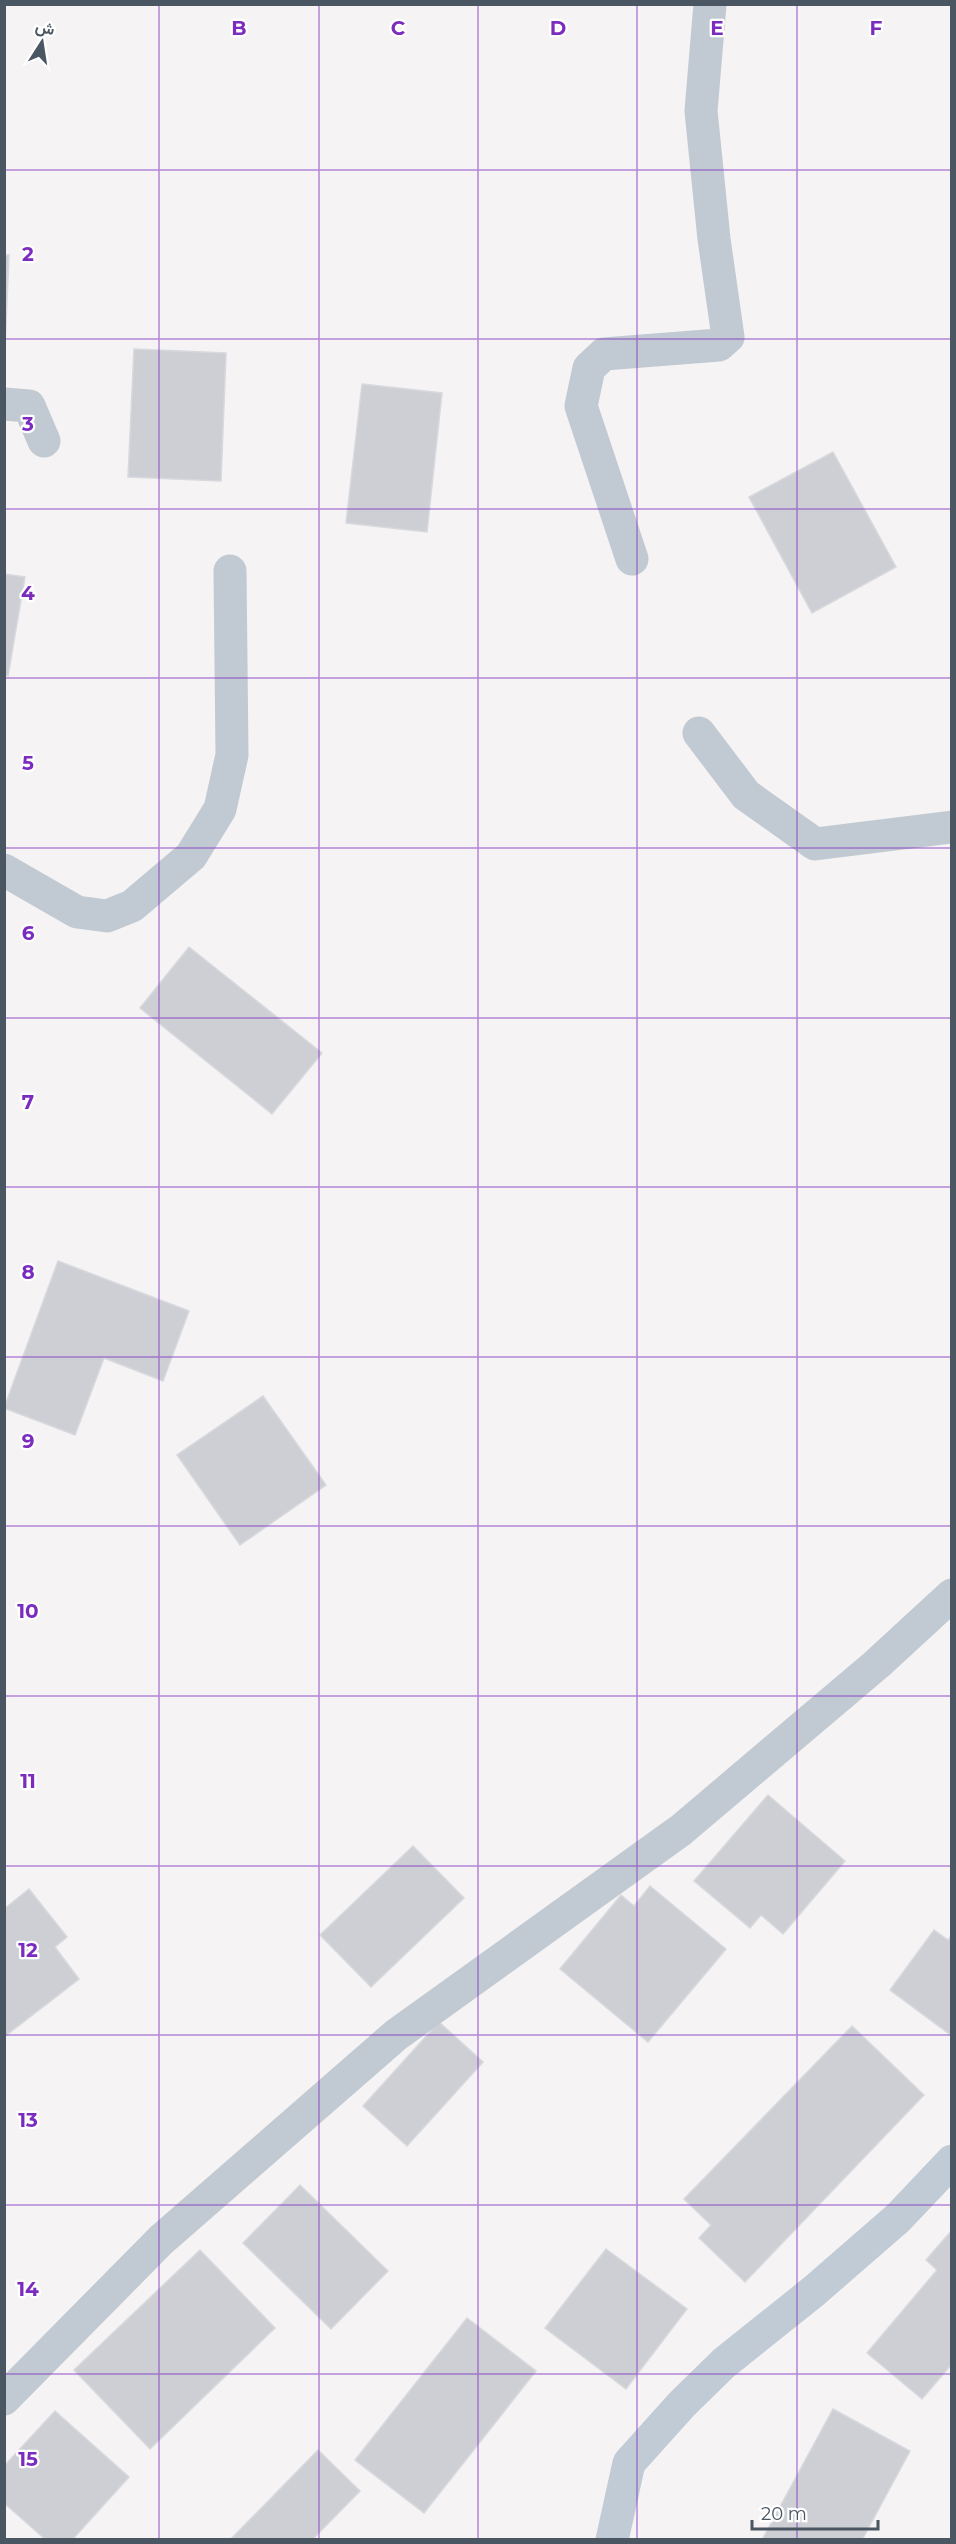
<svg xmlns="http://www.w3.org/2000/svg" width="956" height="2544" font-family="Montserrat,Vazirmatn,sans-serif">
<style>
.building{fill:#cdcfd5;stroke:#d7d9de;stroke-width:1.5}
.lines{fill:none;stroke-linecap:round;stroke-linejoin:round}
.street{stroke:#c1cad2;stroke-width:33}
.secondary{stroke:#c1cbd6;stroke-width:33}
.grid{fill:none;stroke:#7b2cbf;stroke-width:1.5;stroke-opacity:0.55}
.grid-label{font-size:20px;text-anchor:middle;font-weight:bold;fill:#7b2cbf;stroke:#fff;stroke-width:4.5;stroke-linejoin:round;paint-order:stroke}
</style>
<rect width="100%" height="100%" fill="#f5f3f3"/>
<path class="building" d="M4,255H9L5,347H4Z
M134,349L226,353L221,481L128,477Z
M362,384L442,393L427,532L346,523Z
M833,452L896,567L812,613L749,497Z
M4,574L25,577L8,676L4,675Z
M189,947L322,1053L272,1114L140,1008Z
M58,1261L189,1311L163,1381L104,1358L75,1435L4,1408Z
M263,1396L326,1485L240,1545L177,1455Z
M768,1795L845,1861L783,1934L761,1915L750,1928L694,1881Z
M413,1846L464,1898L371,1987L320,1935Z
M650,1886L726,1949L648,2042L560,1969L621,1895L634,1906Z
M29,1889L67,1937L55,1947L79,1979L4,2037V1909Z
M934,1930L948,1940L952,1935V2036L890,1990Z
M439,2022L483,2062L407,2146L363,2106Z
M852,2026L924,2095L745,2282L699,2238L711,2225L684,2199Z
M300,2185L388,2271L331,2329L243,2243Z
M952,2230V2364L922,2399L867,2353L937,2270L926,2260Z
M606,2249L687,2309L626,2389L545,2328Z
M200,2250L275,2328L150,2449L74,2370Z
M467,2318L536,2371L424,2513L355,2460Z
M833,2409L910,2451L862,2540H762Z
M55,2411L129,2477L72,2540H46L4,2503V2466Z
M318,2450L360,2491L312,2540H230Z"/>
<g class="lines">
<path class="street" d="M4,404L29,406L44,441
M632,559L581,406L589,368L604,354L719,345L728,337L714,239L701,111L710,4
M699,733L746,795L815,844L952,827
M4,870L77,912L107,916L132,906L191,856L220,809L232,755L230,571
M4,2399L161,2240L396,2035L681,1830L877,1664L952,1595"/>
<path class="secondary" d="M612,2540L629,2463L682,2404L724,2363L814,2291L898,2218L952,2161"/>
</g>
<path class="grid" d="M159,4V2540M319,4V2540M478,4V2540M637,4V2540M797,4V2540M4,170H952M4,339H952M4,509H952M4,678H952M4,848H952M4,1018H952M4,1187H952M4,1357H952M4,1526H952M4,1696H952M4,1866H952M4,2035H952M4,2205H952M4,2374H952"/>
<g class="grid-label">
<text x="239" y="35">B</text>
<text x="398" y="35">C</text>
<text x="558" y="35">D</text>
<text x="717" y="35">E</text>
<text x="876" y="35">F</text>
<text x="28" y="261">2</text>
<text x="28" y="431">3</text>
<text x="28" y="600">4</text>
<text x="28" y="770">5</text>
<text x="28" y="940">6</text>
<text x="28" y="1109">7</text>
<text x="28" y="1279">8</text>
<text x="28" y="1448">9</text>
<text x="28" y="1618">10</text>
<text x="28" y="1788">11</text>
<text x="28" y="1957">12</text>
<text x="28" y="2127">13</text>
<text x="28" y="2296">14</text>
<text x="28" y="2466">15</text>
</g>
<rect width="956" height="2544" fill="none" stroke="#4a5661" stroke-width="12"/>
<g transform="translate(42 42) rotate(12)" stroke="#ffffff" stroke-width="4.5" paint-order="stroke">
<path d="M0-4.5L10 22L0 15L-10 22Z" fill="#4a5661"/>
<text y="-9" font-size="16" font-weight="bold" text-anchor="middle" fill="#4a5661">ش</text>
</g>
<path d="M752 2520v9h126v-9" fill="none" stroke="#4a5661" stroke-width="3"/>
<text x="761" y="2520" font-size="18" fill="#4a5661" stroke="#ffffff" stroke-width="4.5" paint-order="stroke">20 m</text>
</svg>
